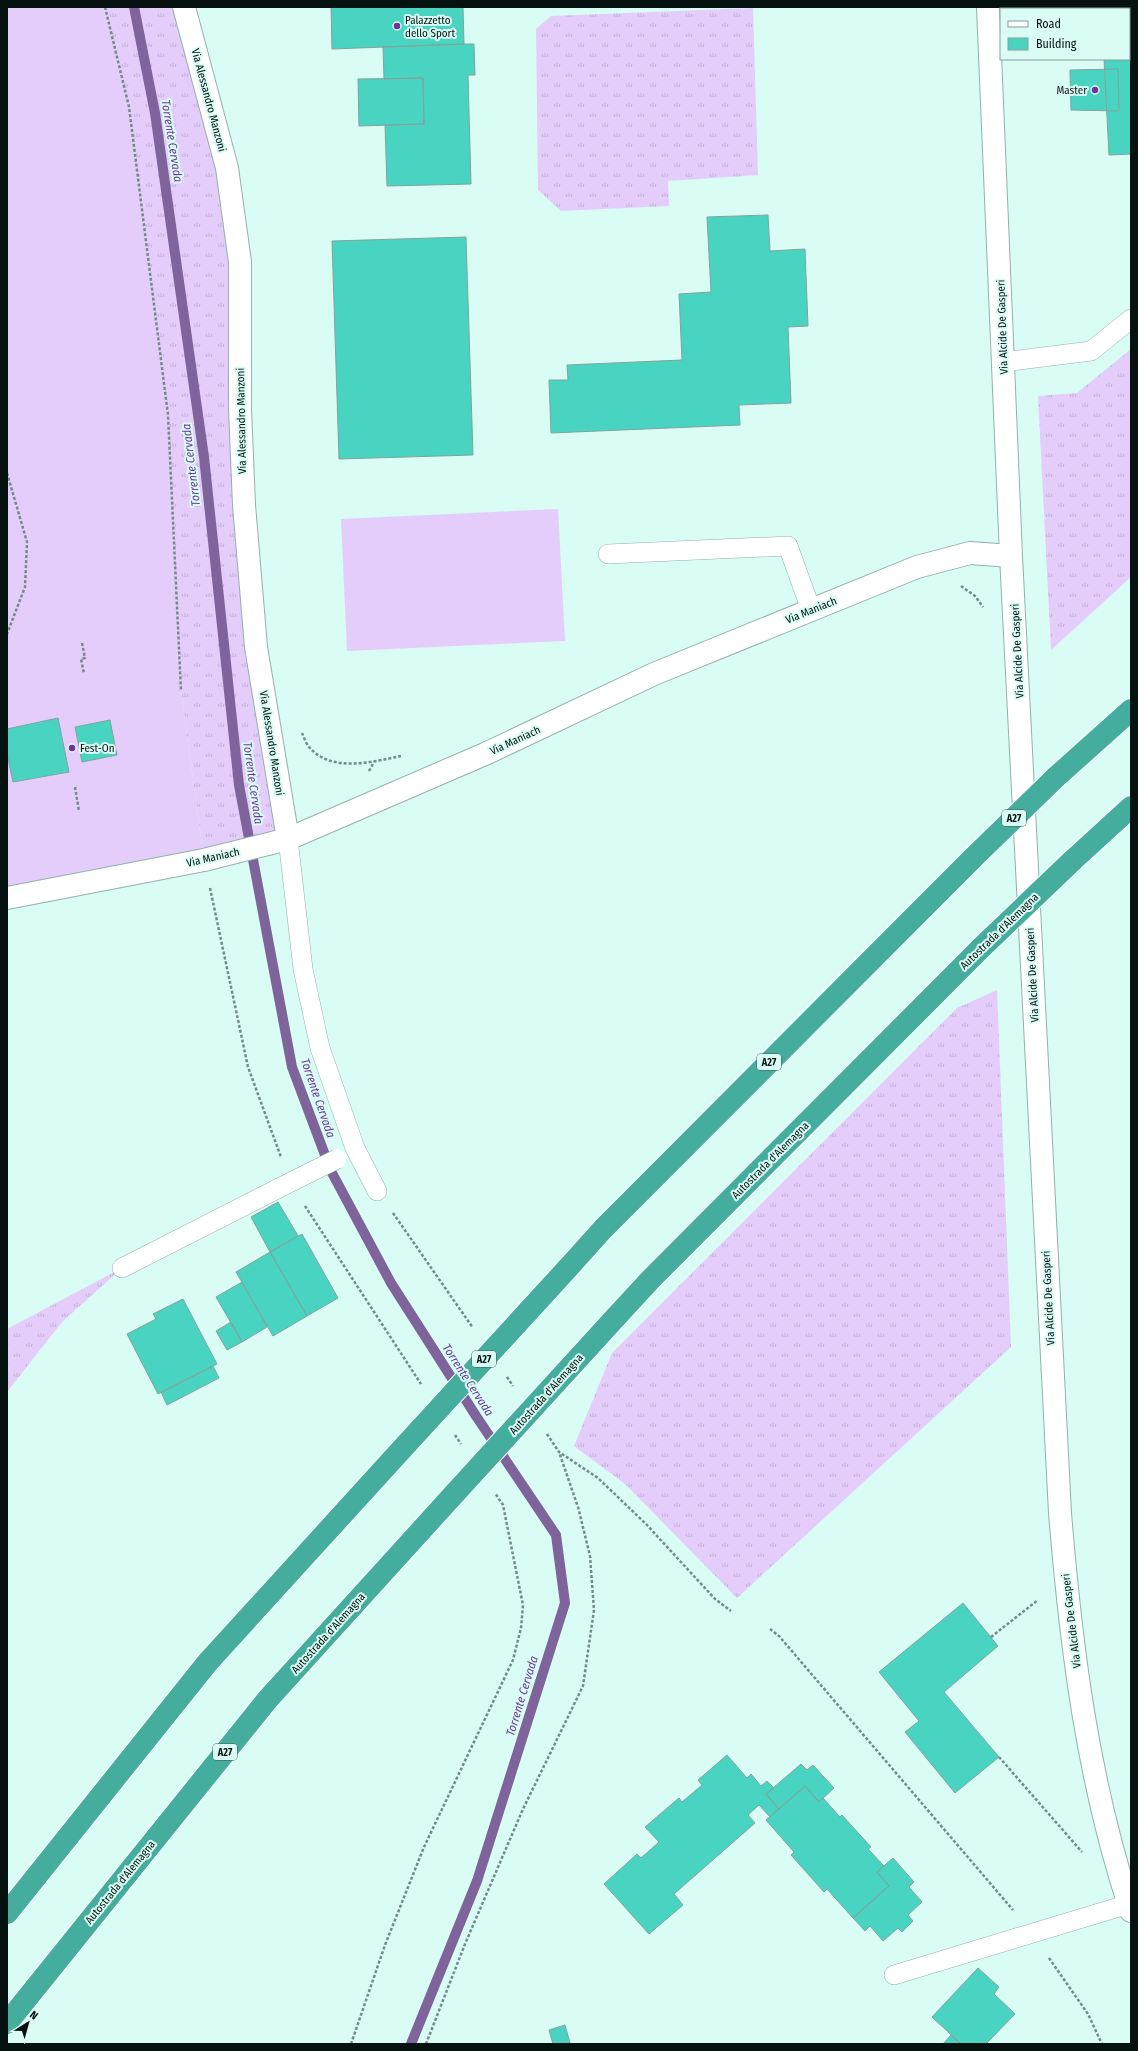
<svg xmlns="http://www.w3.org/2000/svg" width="1138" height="2051" font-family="'Fira Sans Condensed',sans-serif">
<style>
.grass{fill:url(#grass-tufts)}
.pitch{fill:#e4cdfb}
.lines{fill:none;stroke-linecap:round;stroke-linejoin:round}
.stream{stroke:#7e649b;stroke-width:10}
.building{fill:#48d4c1;stroke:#83a39d}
.service-casing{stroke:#91b2ab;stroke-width:20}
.minor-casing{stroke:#91b2ab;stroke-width:24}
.tertiary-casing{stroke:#91b2ab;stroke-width:24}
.motorway-casing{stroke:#fff;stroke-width:24}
.path{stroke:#738b86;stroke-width:2.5;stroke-dasharray:3 2;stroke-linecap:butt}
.service{stroke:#fff;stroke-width:19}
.minor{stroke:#fff;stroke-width:22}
.tertiary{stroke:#fff;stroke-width:22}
.motorway{stroke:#45ad9e;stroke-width:22}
.service-bridge-casing{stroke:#91b2ab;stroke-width:20;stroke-linecap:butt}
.motorway-bridge-casing{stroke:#fff;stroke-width:24;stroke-linecap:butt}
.service-bridge{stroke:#fff;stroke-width:19}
.motorway-bridge{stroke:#45ad9e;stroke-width:22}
.poi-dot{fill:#742fa3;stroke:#d9fcf5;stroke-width:1.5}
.labels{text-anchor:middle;stroke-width:4;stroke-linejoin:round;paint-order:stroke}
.shield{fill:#d9fcf5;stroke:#455855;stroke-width:1}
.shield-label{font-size:10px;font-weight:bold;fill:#061210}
.poi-label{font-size:11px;fill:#061210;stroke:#d9fcf5;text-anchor:start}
.street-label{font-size:11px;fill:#061210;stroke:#d9fcf5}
.water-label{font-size:12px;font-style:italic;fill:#6d3796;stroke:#d9fcf5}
</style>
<defs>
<pattern id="grass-tufts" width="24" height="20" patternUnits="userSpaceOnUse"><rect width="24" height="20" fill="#e4cdfb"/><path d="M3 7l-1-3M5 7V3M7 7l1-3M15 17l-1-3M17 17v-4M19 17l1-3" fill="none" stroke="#c2afd6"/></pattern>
</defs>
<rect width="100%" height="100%" fill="#d9fcf5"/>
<path class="grass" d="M104,7H184L227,168L240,409L288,839L204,860L181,691L168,415L129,107Z
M753,8L758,175L668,181L669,206L561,211L538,190L536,29L551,16Z
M1131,349V577L1051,650L1038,396L1077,393Z
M997,990L1011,1347L737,1598L625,1484L574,1446L612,1353L957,1008Z
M122,1268L62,1322L7,1392V1329Z"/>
<path class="pitch" d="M7,7H104L129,107L168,415L181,691L204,860L7,898Z
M558,509L565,641L347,651L341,519Z"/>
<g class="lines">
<path class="stream" d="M134,7L155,113L204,457L239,785L292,1067L331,1171L391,1283L476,1416L556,1535L565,1603L477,1881L411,2044"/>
</g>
<path class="building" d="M331,7H463L464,44L332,49Z
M1102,7H1131V154L1109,155L1104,59H1129V9H1102Z
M464,44H474L475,75H468L471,184L387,186L385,125L424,124L423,78L384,79L383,47Z
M1118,69L1119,111L1071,110L1070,70Z
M423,78L424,124L359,126L358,79Z
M768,215L770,251L805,249L808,326L788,327L791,403L739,405L740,425L551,433L549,380H568L567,365L682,360L679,294L711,292L707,217Z
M466,237L473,455L339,459L332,241Z
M58,718L69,772L13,782L7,754V729Z
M110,720L117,755L82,762L75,727Z
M278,1202L298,1236L270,1252L251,1217Z
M302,1234L338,1298L307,1316L270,1252Z
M270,1252L307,1316L273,1336L236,1272Z
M242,1282L267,1327L242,1342L216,1297Z
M183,1299L217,1364L158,1394L127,1334L156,1319L153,1314Z
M231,1322L242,1342L227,1350L216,1331Z
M213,1366L219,1378L167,1405L161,1392Z
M963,1603L998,1646L944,1692L999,1757L955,1793L905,1732L919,1721L879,1672Z
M727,1755L747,1778L751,1774L761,1786L767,1781L774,1788L766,1794L779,1809L770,1817L759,1805L748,1815L755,1823L674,1894L683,1905L649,1934L604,1884L637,1854L641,1858L659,1842L645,1827L679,1798L682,1802L702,1785L698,1780Z
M801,1764L807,1770L813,1765L834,1788L819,1802L805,1786L779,1809L766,1794Z
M805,1786L819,1802L823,1798L840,1817L842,1815L871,1847L868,1849L884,1866L877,1872L889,1886L853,1918L827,1889L824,1892L791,1855L794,1852L766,1820Z
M893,1858L914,1882L909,1887L922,1902L908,1915L913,1921L902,1932L898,1928L883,1941L870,1926L865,1931L853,1918L889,1886L877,1872Z
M978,1968L999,1987L994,1994L1015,2014L986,2044H961L932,2017Z
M565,2025L570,2043L553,2044L549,2030Z
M951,2035L961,2044H943Z"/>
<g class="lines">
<g class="service-casing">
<path id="service" d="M1003,362L1091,351L1131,319
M608,554L788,546L811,610
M288,839L303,969L320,1048L355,1148L377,1191
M122,1268L279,1188
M894,1975L1129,1904"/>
</g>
<g class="minor-casing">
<path id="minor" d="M184,7L227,168L240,262V409L244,505L256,647L288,839"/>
</g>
<g class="tertiary-casing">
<path id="tertiary" d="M988,7L1011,556L1060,1513C1071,1648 1088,1782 1131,1911
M7,898L204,860L288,839L485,754L654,674L917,567L970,553L1011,556"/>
</g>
<g class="motorway-casing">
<path id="motorway" d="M1055,778L1131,710
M1072,861L1131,807
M567,1269L603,1229L973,858
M615,1318L651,1279L982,947
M7,1913L208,1662L402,1449
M7,2023L268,1699L456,1492"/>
</g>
<path class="path" d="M105,7L129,107L168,415L181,691
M7,473L27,542L25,587L7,634
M961,586L975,596L983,607
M82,643L85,658L81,659L84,674
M302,733C304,737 306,744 309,747C331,773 372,762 401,756
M369,771L374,762
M75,787L79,811
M210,888L248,1067L281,1157
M305,1206L421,1384
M393,1213L473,1328
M507,1377L513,1386
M547,1434L559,1452L598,1478L646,1524L715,1599L731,1611
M455,1435L461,1444
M770,1629L779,1636L1013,1910
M991,1637L1038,1600
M999,1757L1082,1852
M1049,1958L1088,2014L1102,2044
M351,2044L385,1945L424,1847L513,1660L521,1628L523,1605L503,1505L495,1493
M426,2044L465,1944L523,1809L583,1686L594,1610L590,1556L578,1507L559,1452"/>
<use href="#service" class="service"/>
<use href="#minor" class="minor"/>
<use href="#tertiary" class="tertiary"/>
<use href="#motorway" class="motorway"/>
<g class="service-bridge-casing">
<path id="service-bridge" d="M279,1188L337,1159"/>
</g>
<g class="motorway-bridge-casing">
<path id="motorway-bridge" d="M973,858L1055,778
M982,947L1072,861
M402,1449L567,1269
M456,1492L615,1318"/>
</g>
<use href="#service-bridge" class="service-bridge"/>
<use href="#motorway-bridge" class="motorway-bridge"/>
</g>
<g class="poi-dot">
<circle cx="397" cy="26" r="4"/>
<circle cx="1095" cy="90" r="4"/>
<circle cx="72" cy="748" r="4"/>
</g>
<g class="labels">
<g class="shield">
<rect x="1002" y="810" width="24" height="16" rx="3"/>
<rect x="757" y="1054" width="24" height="16" rx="3"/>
<rect x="472" y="1351" width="24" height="16" rx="3"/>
<rect x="213" y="1744" width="24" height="16" rx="3"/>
</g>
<g class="shield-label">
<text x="1014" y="822">A27</text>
<text x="769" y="1066">A27</text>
<text x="484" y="1363">A27</text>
<text x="225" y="1756">A27</text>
</g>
<g class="poi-label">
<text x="405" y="24">Palazzetto<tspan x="405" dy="13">dello Sport</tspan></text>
<text x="1087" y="94" text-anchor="end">Master</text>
<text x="80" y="752">Fest-On</text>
</g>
<g class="street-label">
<text transform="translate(209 100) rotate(75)" y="4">Via Alessandro Manzoni</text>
<text transform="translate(1002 327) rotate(-92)" y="4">Via Alcide De Gasperi</text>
<text transform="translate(241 421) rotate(-91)" y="4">Via Alessandro Manzoni</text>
<text transform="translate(811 610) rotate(-22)" y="4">Via Maniach</text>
<text transform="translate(1017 651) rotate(-93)" y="4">Via Alcide De Gasperi</text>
<text transform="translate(515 740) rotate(-25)" y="4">Via Maniach</text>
<text transform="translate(272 743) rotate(81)" y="4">Via Alessandro Manzoni</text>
<text transform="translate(213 857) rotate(-13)" y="4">Via Maniach</text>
<text transform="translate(999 931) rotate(-44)" y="4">Autostrada d'Alemagna</text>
<text transform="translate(1032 975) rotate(-93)" y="4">Via Alcide De Gasperi</text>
<text transform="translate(770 1160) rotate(-45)" y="4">Autostrada d'Alemagna</text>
<text transform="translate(1048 1298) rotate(-93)" y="4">Via Alcide De Gasperi</text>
<text transform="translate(546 1394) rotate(-48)" y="4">Autostrada d'Alemagna</text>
<text transform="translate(1071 1621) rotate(-97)" y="4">Via Alcide De Gasperi</text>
<text transform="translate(328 1633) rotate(-48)" y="4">Autostrada d'Alemagna</text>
<text transform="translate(120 1882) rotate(-51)" y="4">Autostrada d'Alemagna</text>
</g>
<g class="water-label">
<text transform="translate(172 141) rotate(81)" y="4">Torrente Cervada</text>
<text transform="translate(191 465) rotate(-97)" y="4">Torrente Cervada</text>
<text transform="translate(253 783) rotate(82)" y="4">Torrente Cervada</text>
<text transform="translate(318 1098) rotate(71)" y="4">Torrente Cervada</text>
<text transform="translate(468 1380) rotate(57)" y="4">Torrente Cervada</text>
<text transform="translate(522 1696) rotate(-73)" y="4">Torrente Cervada</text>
</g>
</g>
<rect width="1138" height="2051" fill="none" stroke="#061210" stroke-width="16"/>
<rect x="1000" y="8" width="130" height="52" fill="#d9fcf5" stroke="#859e99"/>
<rect x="1008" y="21" width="20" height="6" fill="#ffffff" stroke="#859e99"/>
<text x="1036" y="28" font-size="12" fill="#061210">Road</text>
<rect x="1008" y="38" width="20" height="12" fill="#48d4c1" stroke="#859e99"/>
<text x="1036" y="48" font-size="12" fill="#061210">Building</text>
<g transform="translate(28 2023) rotate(37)" stroke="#d9fcf5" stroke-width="3" paint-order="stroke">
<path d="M0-3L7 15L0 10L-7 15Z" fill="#061210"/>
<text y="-6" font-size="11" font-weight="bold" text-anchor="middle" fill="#061210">N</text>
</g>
</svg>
